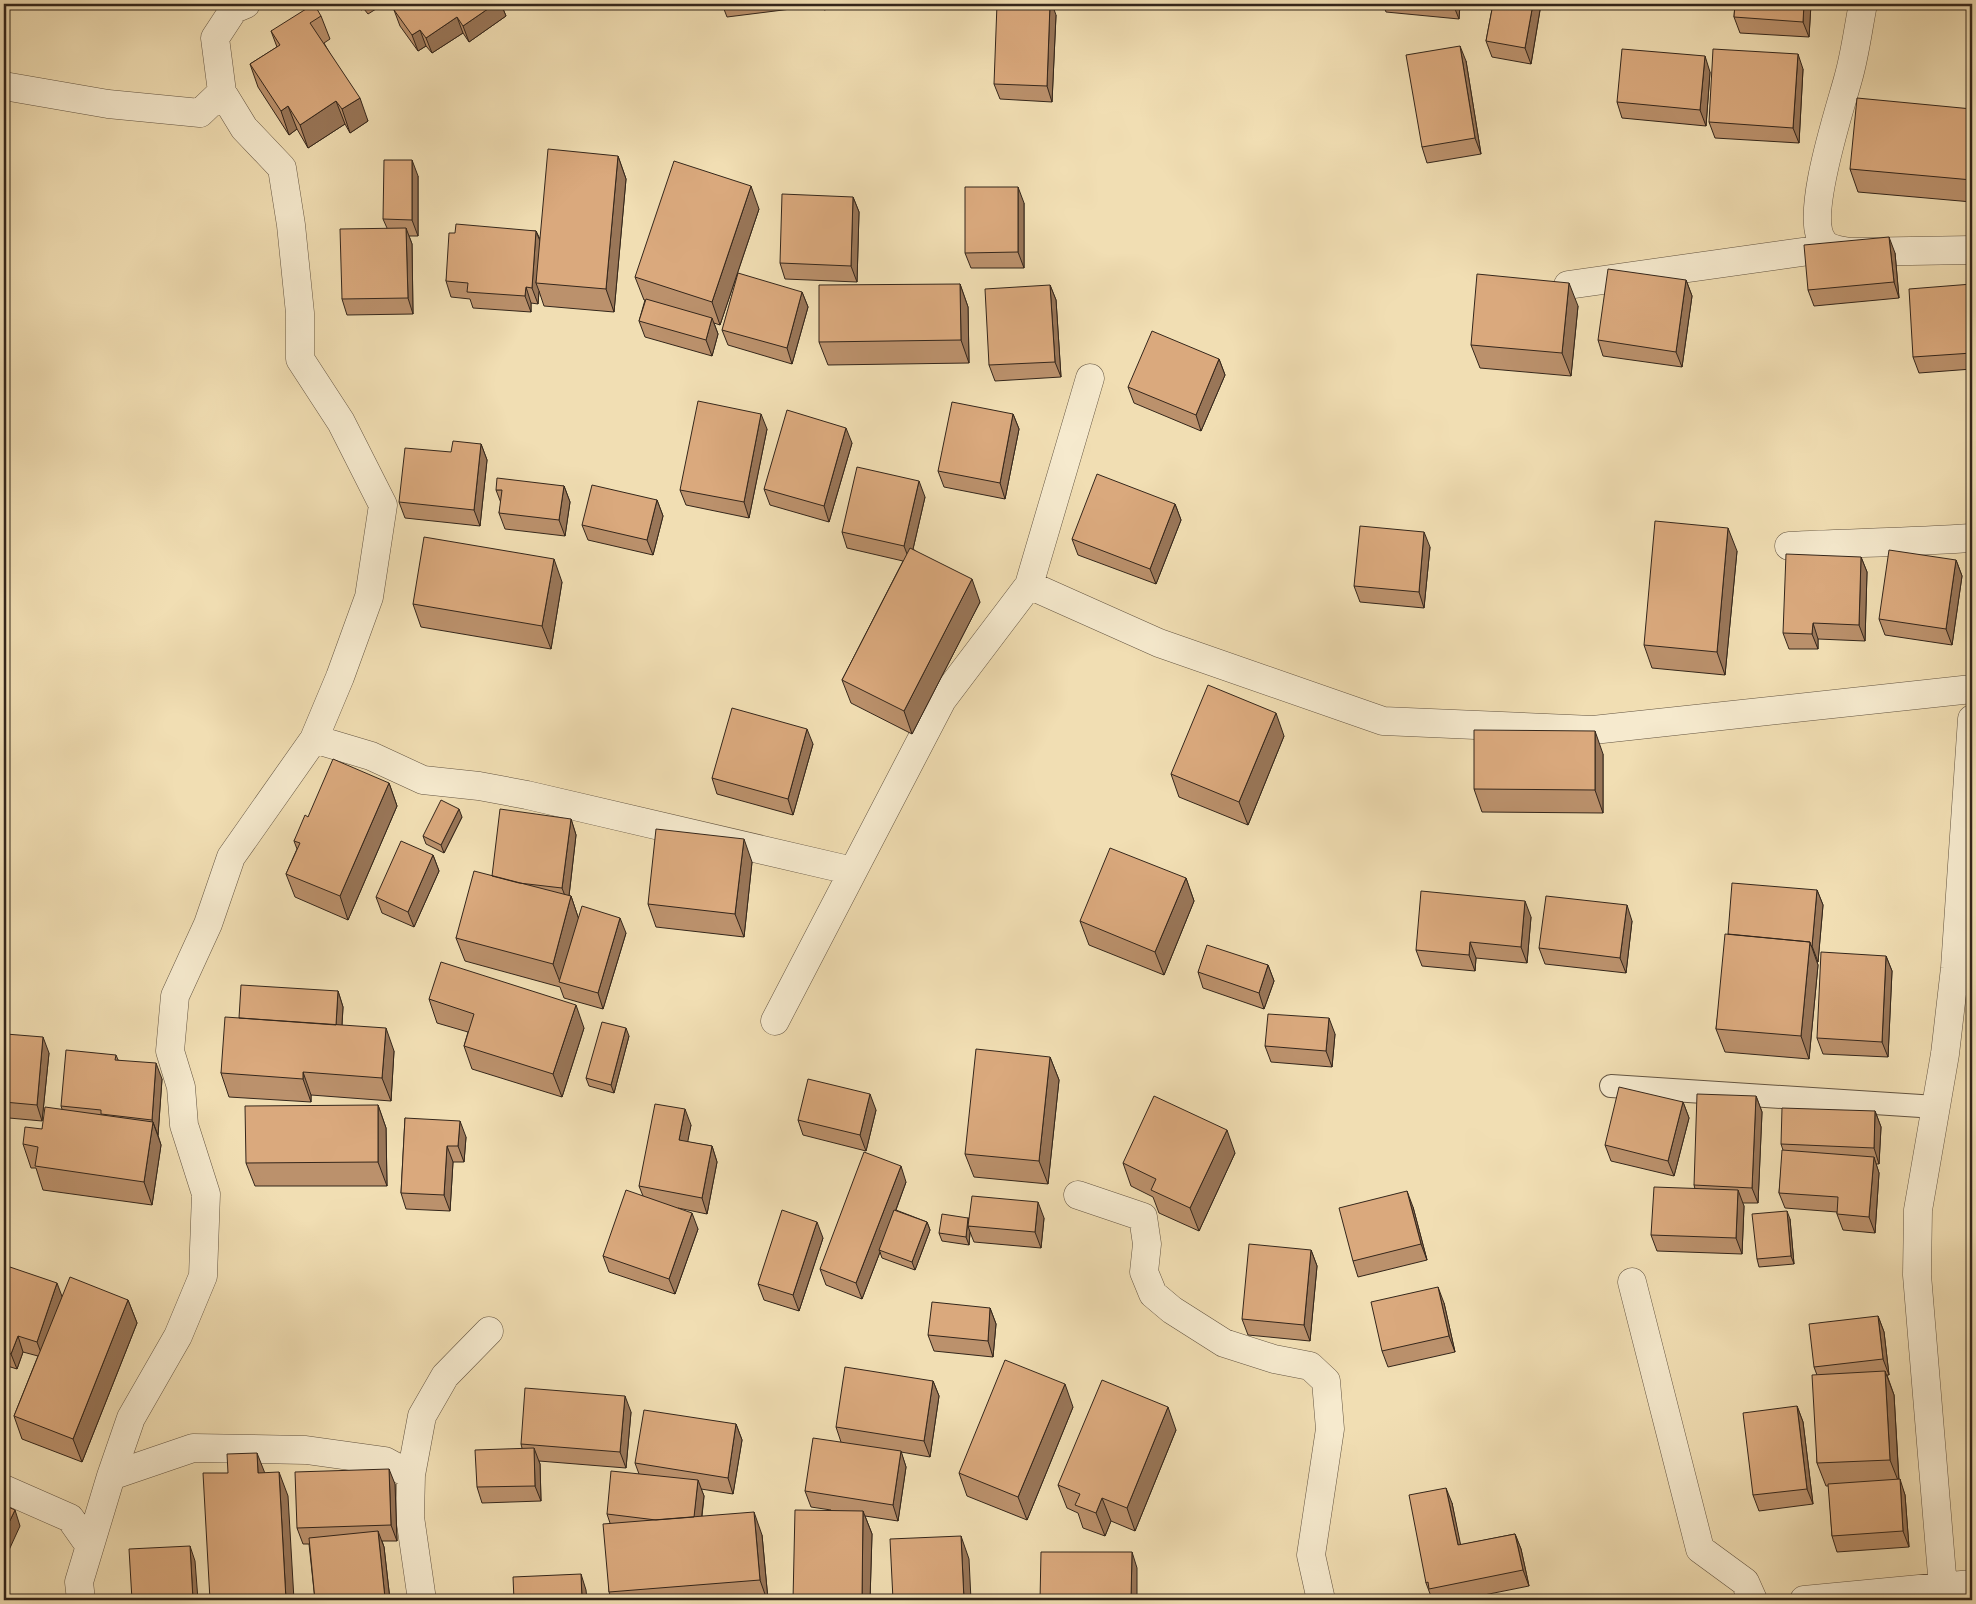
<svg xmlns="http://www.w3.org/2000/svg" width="1976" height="1604" font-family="'EB Garamond',serif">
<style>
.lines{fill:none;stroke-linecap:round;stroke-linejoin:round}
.lane-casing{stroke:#635441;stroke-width:24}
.street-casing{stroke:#635441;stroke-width:29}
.lane{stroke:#f6eace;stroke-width:22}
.street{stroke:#f6eace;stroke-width:28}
.wall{fill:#bb916c;stroke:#34261b}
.shaded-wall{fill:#997658;stroke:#34261b}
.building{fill:#daa97d;stroke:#34261b}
</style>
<rect width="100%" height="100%" fill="#f1deb3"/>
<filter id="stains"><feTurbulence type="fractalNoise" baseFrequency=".004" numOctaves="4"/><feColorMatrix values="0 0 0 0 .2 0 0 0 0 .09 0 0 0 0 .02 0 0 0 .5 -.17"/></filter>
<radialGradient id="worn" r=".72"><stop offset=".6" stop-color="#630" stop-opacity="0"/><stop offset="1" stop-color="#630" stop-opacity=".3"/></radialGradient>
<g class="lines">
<g class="lane-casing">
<path id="lane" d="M1611,1086L1936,1107"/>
</g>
<g class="street-casing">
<path id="street" d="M246,4L234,9L215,38L222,92L244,128L282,168L291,225L300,313V359L341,422L383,505L369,597L340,677L314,739
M1863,4C1858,29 1855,55 1848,79C1840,109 1803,219 1824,243C1830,250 1841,250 1849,252L1972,250
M4,86L108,104L200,113L222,92
M1568,285L1831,248
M1090,378L1029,585L1159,643L1383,721L1593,730L1972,689
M1789,546C1850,543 1911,542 1972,538
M775,1021L942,700L1029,585
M1078,1195L1143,1217L1147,1244L1144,1272L1153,1294L1172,1310L1224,1343L1274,1359L1310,1366L1326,1381L1330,1429L1311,1555L1321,1600
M1632,1282L1700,1549L1745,1582L1753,1600
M411,1475L385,1461L306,1450L193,1448L111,1476L131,1418L178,1336L203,1276L206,1194L184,1125L181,1087L170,1051L175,996L208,924L231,857L314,739L371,756L423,780L479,786L527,795L853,871
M4,1489L70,1518L89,1545
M1943,1587L1917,1275L1918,1210L1945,1054L1955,968L1972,719
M81,1600L79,1582L111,1476
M422,1600L410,1517L411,1475L422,1416L445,1376L489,1331
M1804,1600L1972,1584"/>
</g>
<use href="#lane" class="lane"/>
<use href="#street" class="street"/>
</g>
<path class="wall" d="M357,4H374L376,9L368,14L364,9L361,10Z
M404,4H501L506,16L469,42L463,33L432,53L426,46L418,51L400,26L394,10Z
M722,4H798L799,8L727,17Z
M822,4H850L824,10Z
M1383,4H1460L1459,19L1386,12Z
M1493,4H1541L1531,64L1492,57L1486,41Z
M1735,4H1811L1809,37L1740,33L1734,17Z
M1056,15L1052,102L1000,99L994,84Z
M321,16L330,39L324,43L368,121L350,133L345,124L308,148L297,129L289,135L258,87L250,64L277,47L271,31Z
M1466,61L1481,154L1427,163L1422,147Z
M1803,69L1799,143L1715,138L1709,122Z
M1710,72L1706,126L1622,118L1617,102Z
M1972,109V202L1858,192L1850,169Z
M618,156L626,179L614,312L544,306L539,291L538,304L531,303V312L473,308L470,299L451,297L446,281L455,233L536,231L540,239Z
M418,176V236H409L412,244L413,314L347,315L342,299L387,228L383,219Z
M853,197L859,212L857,282L785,279L780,263Z
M1024,203V268H971L965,253Z
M759,209L720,325L714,323L718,334L712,356L645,337L639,321L645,300H644L635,277Z
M1895,253L1899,298L1814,306L1808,290Z
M1686,280L1692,296L1682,367L1603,356L1598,340Z
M960,284L968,307L969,363L828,365L819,342Z
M1972,284V369L1919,373L1913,357Z
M1050,285L1056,300L1061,377L995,381L989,365Z
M802,292L808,307L792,364L728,345L722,330Z
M1578,306L1571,376L1480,368L1471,345Z
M1219,359L1225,375L1201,431L1134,403L1128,387Z
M1013,414L1019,429L1005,499L944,487L938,471Z
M767,429L749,518L686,505L680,490Z
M852,443L829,522L770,505L764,489Z
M481,444L487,460L480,526L405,518L399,502L451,452Z
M564,486L570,502L565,536L505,529L499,513L501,503L496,490Z
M925,497L913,549L980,602L912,734L851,703L842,680L903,561L847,548L842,532Z
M657,500L663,516L653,555L588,540L582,525Z
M1175,504L1181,520L1156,584L1078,555L1072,539Z
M1430,547L1424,608L1360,602L1354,586Z
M1737,551L1725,675L1652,668L1644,645Z
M1861,557L1867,572L1865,641L1818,639V649H1789L1783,633Z
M1956,560L1962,576L1952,645L1885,635L1879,619Z
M562,582L551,649L421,627L413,604Z
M1284,736L1248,825L1179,797L1171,774Z
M813,744L793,815L717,794L712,778Z
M1603,754V813L1482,812L1474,789Z
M389,783L397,806L348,920L295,897L286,874L297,849L294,841L308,817Z
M462,817L444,853L426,844L423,836Z
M571,819L576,835L569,896H571L578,917L626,933L603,1009L564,998L560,987L465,961L456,938L492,876Z
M433,855L439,871L414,927L382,913L376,897Z
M752,862L744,937L656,927L648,904Z
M1186,878L1194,901L1164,975L1089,945L1080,921Z
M1817,890L1823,905L1818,962H1817L1818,965L1809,1059L1725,1052L1716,1029L1728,934Z
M1531,917L1527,963L1476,958L1475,971L1422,966L1416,950Z
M1632,921L1626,973L1545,964L1539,948Z
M1886,956L1892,971L1888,1057L1823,1054L1817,1038Z
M1268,965L1274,981L1264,1009L1203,988L1198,972Z
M338,991L343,1007L342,1025L394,1051L391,1101L311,1095V1102L229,1097L221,1073L239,1018Z
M429,999L584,1028L562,1097L472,1069L464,1046L468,1032L437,1023Z
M1335,1034L1332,1067L1271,1062L1265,1046Z
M629,1036L614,1093L589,1086L586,1078Z
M49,1053L42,1121L9,1118L4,1103V1054Z
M116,1055L118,1060L162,1079L158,1135L161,1145L152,1205L43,1190L36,1168H31L23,1144L42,1129L62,1109L61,1106Z
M1050,1057L1059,1080L1048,1184L974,1177L965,1154Z
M1756,1096L1762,1112L1758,1203H1742L1744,1206L1742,1254L1657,1251L1651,1235L1695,1189L1694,1185Z
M1683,1102L1689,1118L1674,1176L1611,1161L1605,1145Z
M378,1105L386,1128L387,1186H255L246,1163Z
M876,1110L866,1151L803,1135L798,1120Z
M1875,1111L1881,1127L1879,1164H1876L1879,1173L1875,1233L1843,1230L1837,1214V1212L1785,1208L1779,1193L1783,1150L1781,1144Z
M405,1118L466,1137L464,1162H453L450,1211L406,1209L401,1193Z
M691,1125L687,1142L712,1146L717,1162L707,1214L678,1208L698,1229L675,1294L609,1272L603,1256L643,1196L639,1186Z
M1235,1153L1199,1231L1159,1213L1153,1197L1131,1186L1123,1163Z
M906,1182L896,1210L927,1222L930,1230L915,1270L882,1258L880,1252L862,1299L826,1285L820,1269Z
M1413,1207L1427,1260L1358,1277L1353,1261Z
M968,1218H1044L1041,1248L974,1242L970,1232L969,1245L942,1241L939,1233Z
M1790,1219L1794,1264L1759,1267L1757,1259Z
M823,1238L799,1311L764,1300L758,1284Z
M1311,1250L1317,1266L1310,1341L1248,1335L1242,1319Z
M4,1265L62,1296L128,1300L137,1323L82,1462L22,1439L14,1416L38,1356L23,1352L17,1369L4,1365Z
M1444,1303L1455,1352L1388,1367L1382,1351Z
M990,1308L996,1324L993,1357L934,1351L928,1335Z
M1878,1316L1884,1332L1889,1375H1887L1894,1395L1899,1479L1905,1495L1909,1547L1837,1552L1832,1536L1829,1486H1826L1817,1463V1375L1814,1367Z
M933,1381L939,1396L930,1457L901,1452L906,1467L898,1521L865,1516L872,1534L870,1600H793L831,1510L811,1507L805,1491L841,1442L836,1427Z
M1797,1406L1803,1422L1813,1504L1759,1511L1753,1495Z
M1073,1407L1027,1520L967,1496L959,1473Z
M631,1412L626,1468L539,1461L540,1464L541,1501L482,1503L477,1487L522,1448L521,1444Z
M736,1424L742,1440L733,1494L701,1489L704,1496L702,1516L762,1535L768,1600H612L609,1592L610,1523L607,1514L639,1474L635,1463Z
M1176,1430L1135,1531L1111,1521L1105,1536L1083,1528L1078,1513L1067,1508L1058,1485Z
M395,1484L397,1541H382L384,1547L390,1600H315L309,1544H303L297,1528Z
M1452,1503L1460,1545L1515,1534L1521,1549L1529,1586L1459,1600H1433V1599H1432L1426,1583Z"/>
<path class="shaded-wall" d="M495,4H501L506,16L469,42L463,26Z
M1050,4H1052L1056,15L1052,102L1047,86Z
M1453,4H1460L1459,19Z
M1533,4H1541L1531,64L1525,48Z
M1804,4H1811L1809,37L1803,22Z
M457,17L463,33L432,53L426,38Z
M420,30L426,46L418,51L412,35Z
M1460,46L1466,61L1481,154L1475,138Z
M1798,54L1803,69L1799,143L1793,128Z
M1705,56L1710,72L1706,126L1700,110Z
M360,98L368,121L350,133L342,109Z
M336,101L345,124L308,148L300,125Z
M288,106L297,129L289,135L281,111Z
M618,156L626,179L614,312L606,289Z
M412,160L418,176V236L412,220Z
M751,186L759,209L720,325L712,302Z
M1018,187L1024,203V268L1018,252Z
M853,197L859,212L857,282L851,266Z
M406,228L412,244L413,314L408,298Z
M536,231L542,246L536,283L539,291L538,304L532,288Z
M1889,237L1895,253L1899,298L1894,282Z
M1686,280L1692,296L1682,367L1676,352Z
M1569,283L1578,306L1571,376L1562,353Z
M960,284L968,307L969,363L961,340Z
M1050,285L1056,300L1061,377L1055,362Z
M526,287L531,303V312L525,296Z
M802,292L808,307L792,364L787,348Z
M712,318L718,334L712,356L706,340Z
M1219,359L1225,375L1201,431L1196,415Z
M761,414L767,429L749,518L744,502Z
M1013,414L1019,429L1005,499L1000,483Z
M846,428L852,443L829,522L824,506Z
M481,444L487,460L480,526L474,510Z
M919,481L925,497L910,562L904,546Z
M564,486L570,502L565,536L559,520Z
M657,500L663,516L653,555L647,540Z
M1175,504L1181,520L1156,584L1150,569Z
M1728,528L1737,551L1725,675L1717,652Z
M1424,532L1430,547L1424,608L1419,592Z
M1861,557L1867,572L1865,641L1859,625Z
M554,559L562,582L551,649L542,626Z
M1956,560L1962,576L1952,645L1946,629Z
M972,579L980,602L912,734L904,711Z
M1813,623L1818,639V649L1812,634Z
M1276,713L1284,736L1248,825L1239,802Z
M807,729L813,744L793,815L788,799Z
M1595,731L1603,754V813L1595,790Z
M389,783L397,806L348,920L340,896Z
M459,809L462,817L444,853L441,845Z
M571,819L576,835L568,904L562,888Z
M744,839L752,862L744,937L735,914Z
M433,855L439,871L414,927L408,912Z
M1186,878L1194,901L1164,975L1155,952Z
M1817,890L1823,905L1818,962L1812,946Z
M571,896L579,920L560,982L553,964Z
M1525,901L1531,917L1527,963L1521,947Z
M1627,905L1632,921L1626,973L1620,958Z
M620,918L626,933L603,1009L598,993Z
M1470,942L1476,958L1475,971L1469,955Z
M1810,942L1818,965L1809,1059L1801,1036Z
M1886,956L1892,971L1888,1057L1882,1042Z
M1268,965L1274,981L1264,1009L1259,993Z
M338,991L343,1007L341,1041L336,1025Z
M576,1005L584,1028L562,1097L553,1074Z
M1329,1018L1335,1034L1332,1067L1326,1051Z
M386,1028L394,1051L391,1101L382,1078Z
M626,1028L629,1036L614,1093L611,1085Z
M43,1037L49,1053L42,1121L37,1105Z
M1050,1057L1059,1080L1048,1184L1039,1161Z
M156,1063L162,1079L158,1135L152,1120Z
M303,1072L311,1095V1102L303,1079Z
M870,1094L876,1110L866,1151L860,1135Z
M1756,1096L1762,1112L1758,1203L1752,1188Z
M1683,1102L1689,1118L1674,1176L1668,1161Z
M378,1105L386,1128L387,1186L378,1162Z
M685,1109L691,1125L685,1156L679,1140Z
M1875,1111L1881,1127L1879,1164L1874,1148Z
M460,1121L466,1137L464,1162L458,1146Z
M153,1122L161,1145L152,1205L144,1182Z
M1227,1130L1235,1153L1199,1231L1190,1208Z
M447,1146L453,1162L450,1211L444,1195Z
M712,1146L717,1162L707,1214L702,1198Z
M1874,1157L1879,1173L1875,1233L1869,1217Z
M901,1166L906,1182L881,1250H879L880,1252L862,1299L856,1283Z
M1738,1190L1744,1206L1742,1254L1736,1238Z
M1407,1191L1413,1207L1427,1260L1421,1244Z
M1038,1202L1044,1218L1041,1248L1035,1232Z
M1787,1211L1790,1219L1794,1264L1791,1256Z
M692,1213L698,1229L675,1294L669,1279Z
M968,1218L971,1226H968L970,1232L969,1245L966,1237Z
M817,1222L823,1238L799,1311L793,1295Z
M927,1222L930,1230L915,1270L912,1262Z
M1311,1250L1317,1266L1310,1341L1304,1325Z
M57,1283L63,1299L43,1358L37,1342Z
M1438,1287L1444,1303L1455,1352L1449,1336Z
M128,1300L137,1323L82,1462L73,1439Z
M990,1308L996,1324L993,1357L988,1341Z
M1878,1316L1884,1332L1889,1375L1883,1359Z
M18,1336L23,1352L17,1369L11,1354Z
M1885,1371L1894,1395L1899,1483L1890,1460Z
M933,1381L939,1396L930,1457L924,1441Z
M1065,1384L1073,1407L1027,1520L1018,1497Z
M625,1396L631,1412L626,1468L620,1452Z
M1797,1406L1803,1422L1813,1504L1807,1489Z
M1168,1407L1176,1430L1135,1531L1127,1508Z
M736,1424L742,1440L733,1494L728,1478Z
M534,1448L540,1464L541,1501L535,1486Z
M901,1451L906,1467L898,1521L893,1505Z
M257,1453L266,1476L258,1473Z
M389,1469L395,1484L397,1541L391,1525Z
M279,1472L288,1496L294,1600H286Z
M1900,1479L1905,1495L1909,1547L1903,1531Z
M698,1480L704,1496L699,1539L693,1524Z
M1446,1488L1452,1503L1464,1561L1458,1545Z
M1102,1498L1111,1521L1105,1536L1096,1513Z
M15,1510L20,1526L4,1561V1533Z
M863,1511L872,1534L870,1600H862Z
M754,1512L762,1535L768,1600H767L760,1580Z
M378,1531L384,1547L390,1600H386L385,1598Z
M1515,1534L1521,1549L1529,1586L1523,1570Z
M961,1536L969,1559L971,1600H964Z
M190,1546L195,1561L198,1600H193Z
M1132,1552L1137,1568V1600H1131Z
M581,1574L586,1590L587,1600H582Z"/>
<path class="building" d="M314,4L321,16L310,23L360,98L342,109L336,101L300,125L288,106L281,111L250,64L280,45L271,31Z
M404,4H495L463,26L457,17L426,38L420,30L412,35L394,10Z
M997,4H1050L1047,86L994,84Z
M1493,4H1533L1525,48L1486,41Z
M1735,4H1804L1803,22L1734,17Z
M1460,46L1475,138L1422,147L1406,55Z
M1622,49L1705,56L1700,110L1617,102Z
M1713,49L1798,54L1793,128L1709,122Z
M1857,98L1972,109V180L1850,169Z
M548,149L618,156L606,289L536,283Z
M384,160H412V220L383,219Z
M674,161L751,186L712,302L635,277Z
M965,187H1018V252L965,253Z
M782,194L853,197L851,266L780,263Z
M456,224L536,231L532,288L526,287L525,296L467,292L468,283L446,281L449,233H455Z
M406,228L408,298L342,299L340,229Z
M1889,237L1894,282L1808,290L1804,245Z
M1608,269L1686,280L1676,352L1598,340Z
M738,273L802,292L787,348L722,330Z
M1477,274L1569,283L1562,353L1471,345Z
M960,284L961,340L819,342V285Z
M1972,284V353L1913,357L1909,289Z
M1050,285L1055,362L989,365L985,289Z
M646,299L712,318L706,340L639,321Z
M1152,331L1219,359L1196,415L1128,387Z
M698,401L761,414L744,502L680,490Z
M952,402L1013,414L1000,483L938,471Z
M787,410L846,428L824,506L764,489Z
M453,441L481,444L474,510L399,502L405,448L451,452Z
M857,467L919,481L904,546L842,532Z
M1097,474L1175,504L1150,569L1072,539Z
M497,478L564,486L559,520L499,513L502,490H496Z
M592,485L657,500L647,540L582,525Z
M1655,521L1728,528L1717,652L1644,645Z
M1360,526L1424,532L1419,592L1354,586Z
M424,537L554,559L542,626L413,604Z
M910,548L972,579L904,711L842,680Z
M1889,550L1956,560L1946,629L1879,619Z
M1786,554L1861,557L1859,625L1813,623L1812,634L1783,633Z
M1208,685L1276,713L1239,802L1171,774Z
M732,708L807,729L788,799L712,778Z
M1474,730L1595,731V790L1474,789Z
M333,759L389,783L340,896L286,874L300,843L294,841L305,815L308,817Z
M441,800L459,809L441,845L423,836Z
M500,809L571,819L562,888L519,883L492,876Z
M656,829L744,839L735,914L648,904Z
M401,841L433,855L408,912L376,897Z
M1110,848L1186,878L1155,952L1080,921Z
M474,871L571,896L553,964L456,938Z
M1732,883L1817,890L1812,946H1811L1810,942L1728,934Z
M1421,891L1525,901L1521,947L1470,942L1469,955L1416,950Z
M1546,896L1627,905L1620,958L1539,948Z
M582,906L620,918L598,993L559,982Z
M1725,934L1810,942L1801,1036L1716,1029Z
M1207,945L1268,965L1259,993L1198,972Z
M1821,952L1886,956L1882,1042L1817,1038Z
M441,962L576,1005L553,1074L464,1046L474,1014L429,999Z
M241,985L338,991L336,1025L239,1018Z
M1268,1014L1329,1018L1326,1051L1265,1046Z
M225,1017L386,1028L382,1078L303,1072V1079L221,1073Z
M602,1022L626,1028L611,1085L586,1078Z
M6,1034L43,1037L37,1105L4,1102L5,1084H4V1054Z
M976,1049L1050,1057L1039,1161L965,1154Z
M66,1050L116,1055L115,1060L156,1063L152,1120L101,1114V1110L61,1106Z
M808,1079L870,1094L860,1135L798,1120Z
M1619,1087L1683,1102L1668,1161L1605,1145Z
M1697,1094L1756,1096L1752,1188L1694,1185Z
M1154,1096L1227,1130L1190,1208L1151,1190L1156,1179L1123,1163Z
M655,1104L685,1109L679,1140L712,1146L702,1198L639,1186Z
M378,1105V1162L246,1163L245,1106Z
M45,1107L153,1122L144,1182L35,1166L38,1147L23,1144L25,1127L42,1129Z
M1782,1108L1875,1111L1874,1148L1781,1144Z
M405,1118L460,1121L458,1146H447L444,1195L401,1193Z
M1782,1150L1874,1157L1869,1217L1837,1214L1838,1197L1779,1193Z
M864,1152L901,1166L856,1283L820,1269Z
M1654,1187L1738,1190L1736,1238L1651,1235Z
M626,1190L692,1213L669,1279L603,1256Z
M1407,1191L1421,1244L1353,1261L1339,1208Z
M972,1196L1038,1202L1035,1232L968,1226Z
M782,1210L817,1222L793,1295L758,1284Z
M894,1210L927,1222L912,1262L879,1250Z
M1787,1211L1791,1256L1757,1259L1752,1214Z
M942,1214L968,1218L966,1237L939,1233Z
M1249,1244L1311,1250L1304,1325L1242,1319Z
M4,1265L57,1283L37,1342L18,1336L11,1354L4,1351Z
M70,1277L128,1300L73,1439L14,1416Z
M1438,1287L1449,1336L1382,1351L1371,1302Z
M932,1302L990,1308L988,1341L928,1335Z
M1878,1316L1883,1359L1814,1367L1809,1324Z
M1005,1360L1065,1384L1018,1497L959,1473Z
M845,1367L933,1381L924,1441L836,1427Z
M1885,1371L1890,1460L1817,1463L1812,1375Z
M1102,1380L1168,1407L1127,1508L1102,1498L1096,1513L1075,1505L1080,1494L1058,1485Z
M525,1388L625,1396L620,1452L521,1444Z
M1797,1406L1807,1489L1753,1495L1743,1413Z
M644,1410L736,1424L728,1478L635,1463Z
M813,1438L901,1451L893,1505L805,1491Z
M534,1448L535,1486L477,1487L475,1450Z
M257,1453L258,1473L279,1472L286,1600H210L203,1473H228L227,1454Z
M389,1469L391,1525L297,1528L295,1472Z
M611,1471L698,1480L694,1517L656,1520L607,1514Z
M1900,1479L1903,1531L1832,1536L1828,1484Z
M1446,1488L1458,1545L1515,1534L1523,1570L1429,1589L1428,1582L1426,1583L1409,1495Z
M4,1505L15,1510L4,1533Z
M795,1510L863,1511L862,1600H793Z
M754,1512L760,1580L609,1592L603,1524Z
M378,1531L385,1598L363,1600H315L309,1538Z
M961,1536L964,1600H893L890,1539Z
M190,1546L193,1600H132L129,1549Z
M1041,1552H1132L1131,1600H1040Z
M581,1574L582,1600H514L513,1577Z"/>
<rect width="1976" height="1604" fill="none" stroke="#f1deb3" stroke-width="20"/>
<rect x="5" y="5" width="1966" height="1594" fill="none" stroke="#34261b" stroke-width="2.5"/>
<rect x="10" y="10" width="1956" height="1584" fill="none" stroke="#34261b"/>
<rect width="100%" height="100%" filter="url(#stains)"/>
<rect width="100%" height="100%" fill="url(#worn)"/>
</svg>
